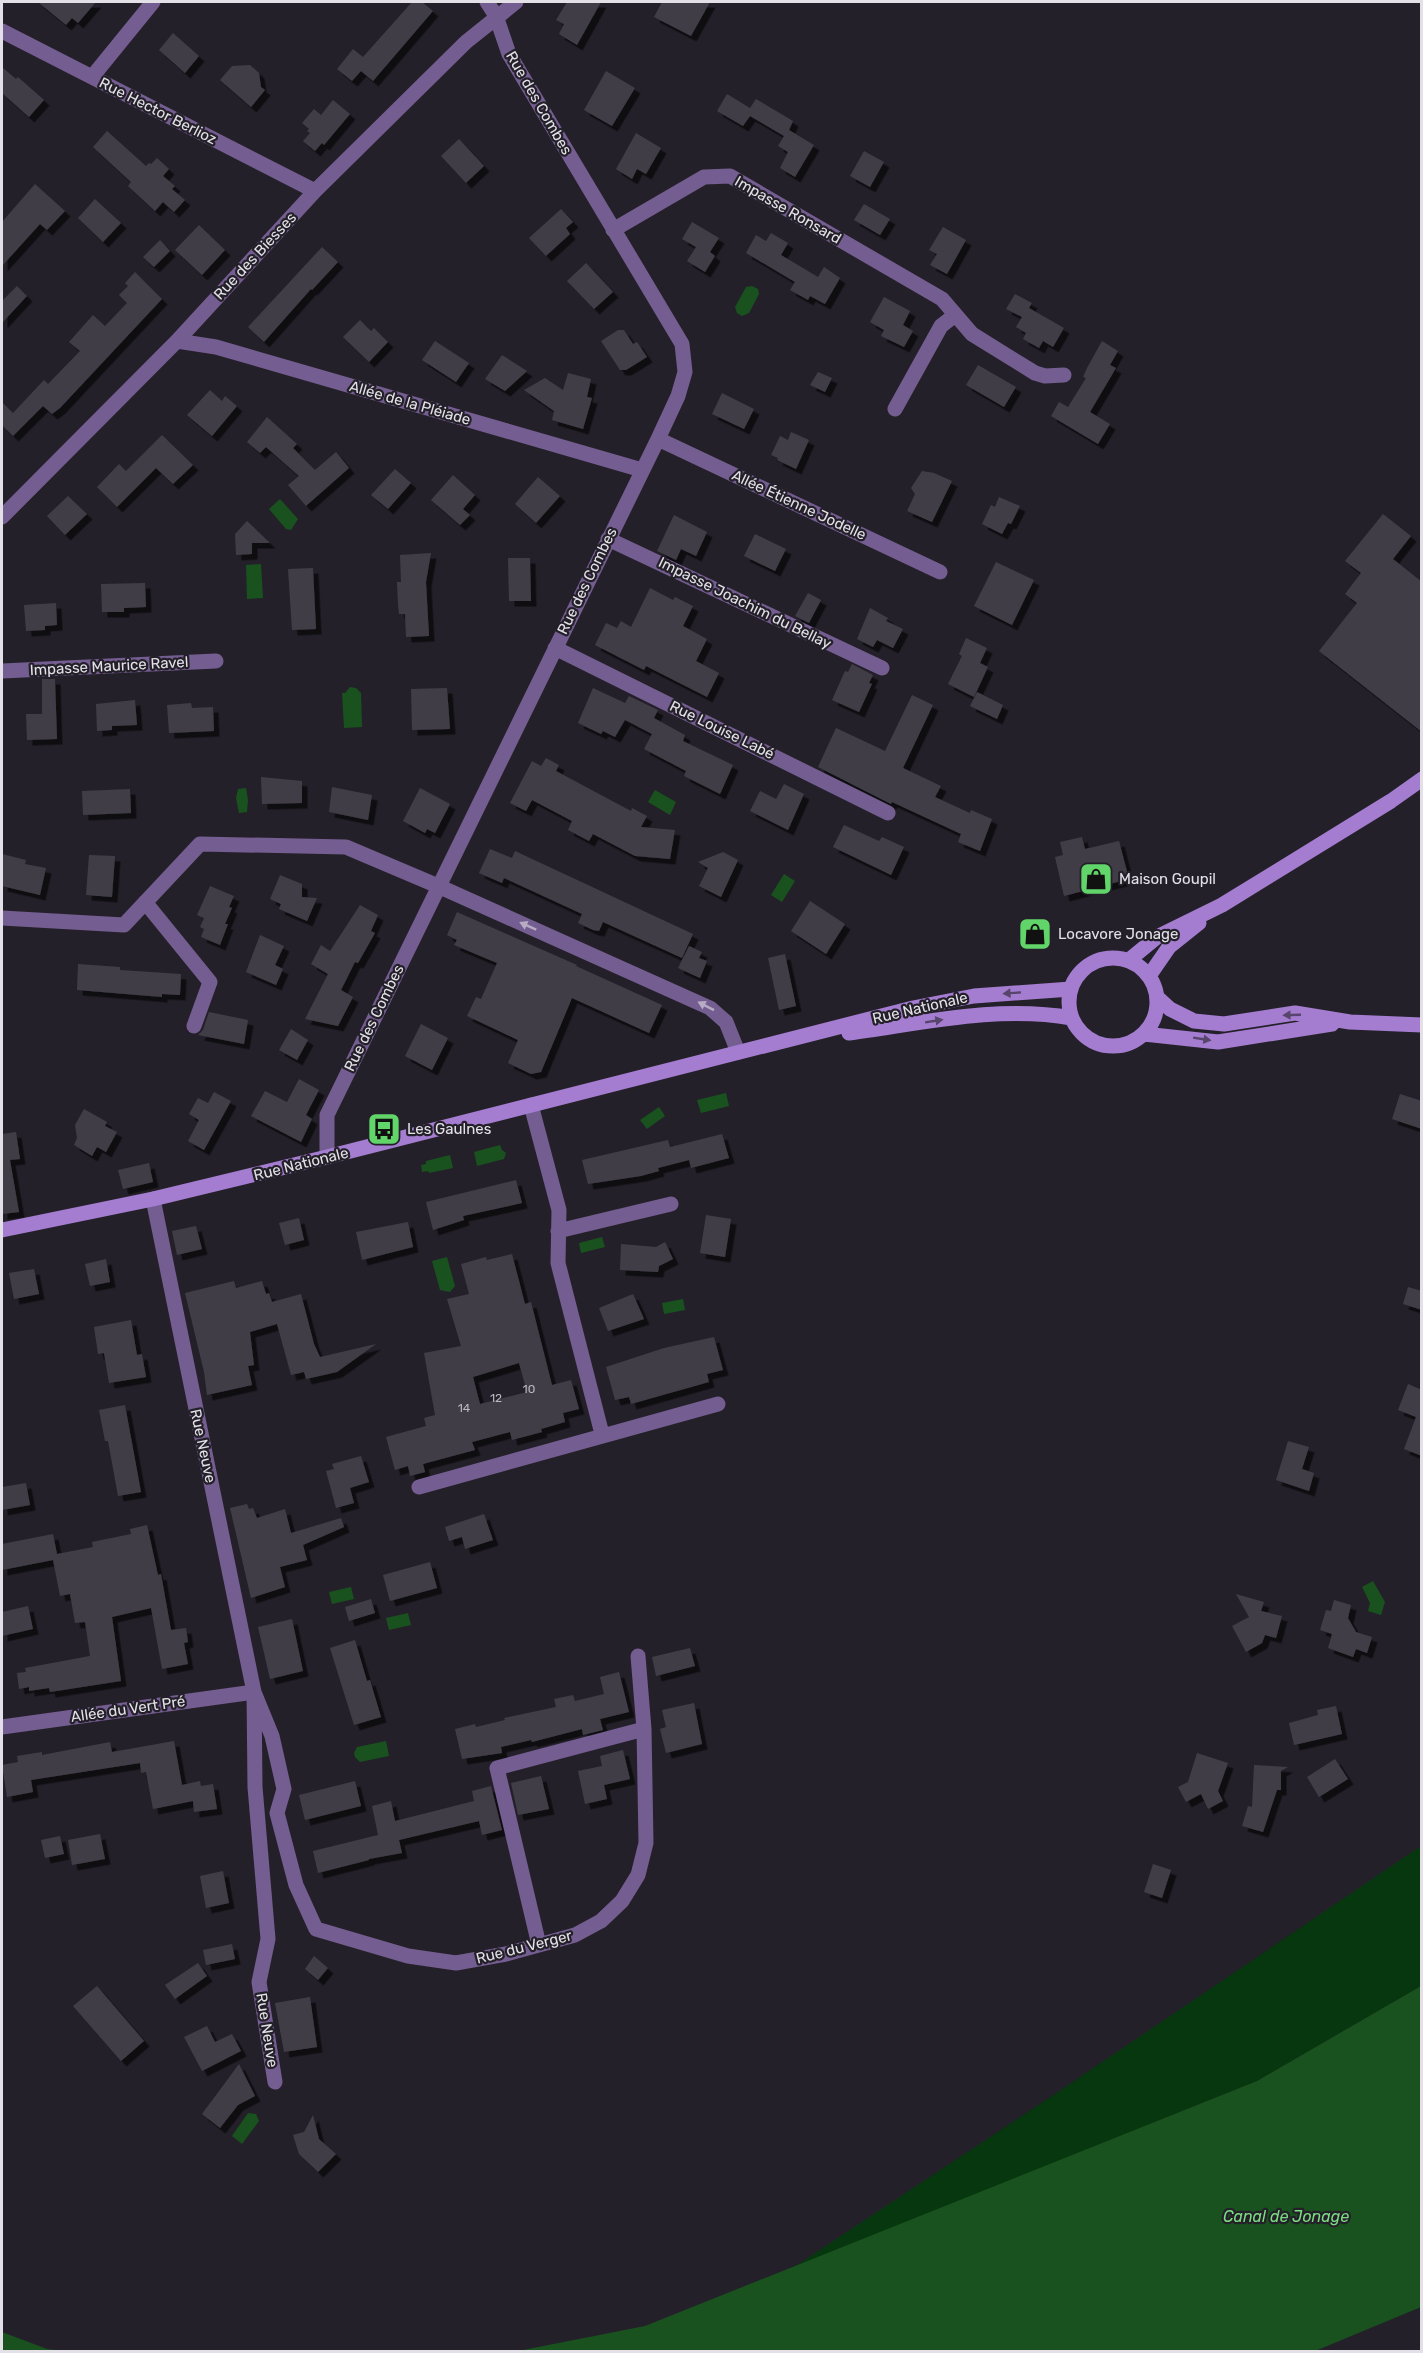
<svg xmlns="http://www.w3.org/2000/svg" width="1423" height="2353" font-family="Rubik,sans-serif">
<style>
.green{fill:#07370e}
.water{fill:#19521f}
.building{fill:#413d47;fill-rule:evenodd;filter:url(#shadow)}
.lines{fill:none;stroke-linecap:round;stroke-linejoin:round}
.street{stroke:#745d90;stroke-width:15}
.secondary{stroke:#a47dd1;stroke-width:15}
.oneway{fill:#b7acc4}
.oneway2{fill:#57456c}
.labels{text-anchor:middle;stroke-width:4.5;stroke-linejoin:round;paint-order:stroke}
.number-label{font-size:12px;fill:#bab8bf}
.street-label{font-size:15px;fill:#e3e1e7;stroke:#242029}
.poi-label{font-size:15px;fill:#e3e1e7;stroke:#242029;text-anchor:start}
.water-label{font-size:16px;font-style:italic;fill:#7bdc81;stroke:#242029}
</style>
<defs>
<filter id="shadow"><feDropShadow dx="5.5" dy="5.5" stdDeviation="0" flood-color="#0009"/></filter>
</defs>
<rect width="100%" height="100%" fill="#242029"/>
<path class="green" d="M1421,1846V1986L1257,2081L791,2269L1055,2094Z"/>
<path class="water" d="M752,286L758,289L759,294L749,313L742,316L737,313L735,307L746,287Z
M280,499L298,519L291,530L286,529L269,509Z
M261,564L263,598L247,599L246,565Z
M350,687L356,688L361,693L362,727L344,728L342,693H345Z
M246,788L248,800L247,812L239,813L236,798L238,789Z
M655,790L676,802L670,815L648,802Z
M784,874L795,881L782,902L771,895Z
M726,1093L729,1106L701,1113L697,1100Z
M659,1107L665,1116L647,1129L640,1120Z
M500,1145L502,1150L506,1153L504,1159L477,1166L474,1152Z
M450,1155L453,1168L429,1173L428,1171L422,1172L421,1165L426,1164V1161Z
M602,1237L605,1247L581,1253L579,1243Z
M447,1257L455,1286L450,1292L440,1290L432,1261Z
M683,1299L685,1310L664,1314L662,1303Z
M1373,1581L1385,1602L1381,1615L1368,1611L1370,1603L1362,1587Z
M351,1587L354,1599L332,1604L329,1592Z
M408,1613L411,1625L389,1630L386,1618Z
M386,1741L389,1756L360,1762L355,1757L354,1753L357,1747Z
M1421,1986V2307L1315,2351H518L645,2326L1257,2081Z
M248,2113L256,2114L259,2121L242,2144L232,2136Z
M2,2332L47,2349L64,2351H2Z"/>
<path class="building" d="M38,2H96L78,23L72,18L66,25Z
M412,2H422L433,11L373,81L361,71L352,81L337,69L353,49L363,57Z
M567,2H601L577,45L559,34L564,24L556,20Z
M662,2H710L691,36L654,17Z
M173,33L199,56L185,73L159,50Z
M250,65L259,73L261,87L265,90L251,107L220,80L232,66Z
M2,67L16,79L18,77L44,100L29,117L2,93Z
M606,71L635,88L612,126L584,110Z
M727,94L750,108L756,99L793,121L789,130L814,145L795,177L780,168L788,152L778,146L784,136L750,116L743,126L717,111Z
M333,100L350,114L324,145L322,143L315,151L303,141L310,133L307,131L309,129L302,123L314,109L321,115Z
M107,131L146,166L149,163L151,164L157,158L169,169L163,176L175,186L172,189L185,200L174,212L163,202L155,211L128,186L131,182L93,147Z
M636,133L661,148L646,174L637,169L632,179L616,169Z
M459,139L484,166L466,183L441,156Z
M864,151L884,162L870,187L850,176Z
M35,184L65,211L47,230L40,224L2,266V222Z
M95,199L121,223L103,242L78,218Z
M864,204L890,219L880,235L854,220Z
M561,209L573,222L566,228L570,234L546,256L529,238Z
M692,222L719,238L710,252L715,256L705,272L687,261L696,247L682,239Z
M199,225L225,250L202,275L175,250Z
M943,227L966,240L947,274L930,265L937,254L929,250Z
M771,233L788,243L781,255L818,277L824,267L840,278L825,304L810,296L808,300L790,290L795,282L746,253L756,235L766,241Z
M160,240L170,251L154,267L143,257Z
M322,247L338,262L312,290L311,289L264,342L248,327Z
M586,263L613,292L594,309L567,281Z
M135,272L162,299L60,408L52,414L43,406L13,436L2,425V402L13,413L44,380L48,384L80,351L69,342L93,315L105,326L127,303L119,295L128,286L125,283Z
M17,286L27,296L2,323V301Z
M1015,294L1032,303L1029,308L1064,328L1053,347L1043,341L1039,348L1023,339L1026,333L1016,327L1022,317L1006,309Z
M884,297L910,311L903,325L913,331L904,347L881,336L884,330L870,322Z
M360,320L371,331L374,328L388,342L369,362L343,337Z
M618,330H624L633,344L637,342L647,357L626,370H620L601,341Z
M435,341L469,363L456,382L422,360Z
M1102,341L1118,351L1110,365L1116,368L1090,412L1110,424L1098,444L1051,416L1059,402L1068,407L1086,378L1083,377L1087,368Z
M502,355L527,371L505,391L485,379Z
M978,365L1016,387L1004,407L966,385Z
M818,372L832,378L825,392L810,385Z
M568,373L591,379L587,397L592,398L583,429L552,420L554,411L524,390L545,378L563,390Z
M210,390L222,401L225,396L237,406L212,436L187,415Z
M722,393L754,409L744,429L712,414Z
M267,417L297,444L293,448L315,470L336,452L349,468L306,506L288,485L299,476L266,447L260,453L247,442Z
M791,432L809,440L796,469L777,460L778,458L771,455L780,436L788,440Z
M162,435L193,465L173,484L156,468L117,507L97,487L119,464L126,471Z
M395,469L411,483L388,509L371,495Z
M922,471L934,473L952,481L932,522L907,511L915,494L911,488Z
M453,475L475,495L463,509L470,515L460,525L431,500Z
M538,477L560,496L536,523L515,504Z
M68,496L87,514L65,535L47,516Z
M999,497L1020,506L1011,524L1008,523L1002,534L982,524L991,505L995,507Z
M1383,514L1411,536L1393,559L1422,582V732L1319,651L1357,603L1345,594L1361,573L1345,561Z
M674,515L707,532L696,556L681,549L676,560L657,551Z
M247,521L270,543H252V554L236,555L235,534Z
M755,534L786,549L775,571L744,556Z
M431,553L426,582L429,636L406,637L405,614H399L398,604L397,582H401L400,555Z
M508,558H530L531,601H509Z
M996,562L1034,580L1012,625L974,606Z
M313,568L316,629L292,630L288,569Z
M145,583L146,607L124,608V612H102L101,584Z
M650,588L673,600L675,597L693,606L683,626L707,639L696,661L719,673L707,697L646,666L644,670L595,645L606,623L617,628L621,621L631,627Z
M808,593L821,600L809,623L795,616Z
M56,603L57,625L45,626V630L26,631L24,605Z
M870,608L888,618L886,621L903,629L893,648L877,640L873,647L857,639Z
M966,638L987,648L980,663L988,667L974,697L948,684L962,656L959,654Z
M852,664L873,675L869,683L872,684L859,712L832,700L845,671L848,672Z
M42,679H55L57,739L27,740L26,714H42Z
M447,688L450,729L412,730L411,689Z
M593,688L625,703L629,696L658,710L654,718L685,735L683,741L733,765L720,794L684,776L686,771L644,749L652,734L625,720L615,737L603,731L601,734L578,723Z
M977,692L1003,705L997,719L970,706Z
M912,695L933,705L903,768L941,786L935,797L970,813L971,810L992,819L980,851L958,842L961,834L892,802L891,804L818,767L836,728L885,751Z
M135,700L137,725L112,726V730L97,731L96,704Z
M191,703L192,708L213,707L214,731L169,733L167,705Z
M546,758L559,765L556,771L631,811L632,808L647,816L641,827L675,830L670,859L635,856L593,834L589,841L568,830L572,821L532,800L526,811L510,803L532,761L541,766Z
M261,777L302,781V803L262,804Z
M784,784L804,794L788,830L750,811L760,791L776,799Z
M332,787L372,795L368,820L329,812Z
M420,788L450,804L435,833L427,829L425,833L403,821Z
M130,789L131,813L83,815L82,791Z
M844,825L879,841L882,837L904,847L891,875L833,847Z
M1082,837L1085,849L1119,841L1129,879L1064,896L1055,857L1063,855L1060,842Z
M490,849L512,858L515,851L693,934L682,958L603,922L599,931L593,930L578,923L582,914L504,878L502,883L479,873Z
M723,852L738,860L721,897L699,886L708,868L698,862Z
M2,854L26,860L25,864L46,868L40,895L2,886Z
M89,855L115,856L112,897L86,895Z
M280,875L302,884V897L317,898L307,921L279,909L281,904L270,899Z
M210,886L234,896L229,907L232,908L225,924H228L220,945L201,937L204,929L200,927L204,918L197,915Z
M810,901L845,924L826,954L791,931Z
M360,905L378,915L371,931L375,933L358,963L355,962L341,990L353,997L338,1026L305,1019L328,974L311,964L321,945L330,951Z
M457,912L577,965L576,966L662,1005L649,1033L572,998L541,1072L531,1074L508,1063L518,1040L467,1016L476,997L481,999L497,963L454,945L457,940L447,935Z
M260,935L284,946L275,965L283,969L276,985L246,972Z
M689,946L702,952L699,958L707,961L700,978L678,968Z
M785,954L796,1006L779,1010L768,958Z
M78,964L120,967V970L181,974L180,995L162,994V997L77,990Z
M209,1012L248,1020L244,1044L198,1035L203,1030Z
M421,1024L448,1038L432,1070L405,1056Z
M291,1029L308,1040L297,1060L279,1050Z
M299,1079L319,1090L306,1115L312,1119L301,1142L251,1116L265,1091L287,1102Z
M214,1092L231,1101L204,1150L188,1141L199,1120L189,1114L198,1098L208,1103Z
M1400,1094L1422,1101V1129L1392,1119Z
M84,1109L107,1122L105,1126L117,1132L106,1152L97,1147L92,1156L74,1145L77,1138L75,1125Z
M16,1132L20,1159L10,1160L19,1212L2,1214V1134Z
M722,1134L729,1158L691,1168L689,1160L658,1168L659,1171L641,1176L588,1184L582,1160L668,1140L670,1147Z
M149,1163L153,1182L123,1189L118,1170Z
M516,1180L522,1203L463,1216L464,1220L433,1230L426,1202Z
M706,1215L731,1219L725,1257L700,1253Z
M299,1218L304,1240L285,1245L279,1223Z
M408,1222L413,1247L362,1260L356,1232Z
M196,1226L202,1249L177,1255L172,1231Z
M665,1242L673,1259L659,1266L658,1272L620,1270L621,1244L656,1247Z
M512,1254L525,1304L531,1302L552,1385L571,1380L579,1409L563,1413L565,1422L541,1429L542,1432L512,1440L510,1432L472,1442L475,1450L423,1464L425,1472L410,1476L408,1466L395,1470L386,1437L426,1426L424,1418L435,1415L424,1353L461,1346L447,1299L469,1294L461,1264L486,1257L487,1260ZM519,1363L527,1392L480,1404L473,1377Z
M106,1259L110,1282L90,1286L85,1264Z
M34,1269L39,1294L14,1299L9,1273Z
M234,1281L236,1288L262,1281L266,1294L269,1293L272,1302L301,1294L314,1344L320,1357L376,1344L337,1372L306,1379L304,1372L291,1375L277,1324L250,1332L254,1365L248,1366L252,1385L207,1395L204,1372L185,1293Z
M1408,1287L1422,1291V1310L1403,1304Z
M633,1294L644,1319L608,1331L599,1308Z
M131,1320L137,1355L142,1354L146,1377L109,1383L104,1353L98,1354L94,1327Z
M714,1337L723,1370L707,1374L709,1382L631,1404L629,1397L615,1400L606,1367L664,1348Z
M1408,1384L1422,1390V1456L1404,1449L1416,1417L1398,1410Z
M125,1405L141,1492L118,1496L108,1441H105L99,1410Z
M1288,1441L1309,1447L1302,1469L1314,1473L1309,1491L1276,1480Z
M361,1456L369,1482L350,1488L354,1503L336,1508L326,1471L334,1469L332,1464Z
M26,1483L30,1505L2,1510V1487Z
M247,1504L249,1509L253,1508L257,1518L285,1509L291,1533L341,1518L344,1527L303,1545L307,1560L280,1567L285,1587L251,1598L230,1508Z
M484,1514L493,1540L465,1549L462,1537L449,1541L445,1527Z
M147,1525L158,1575L161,1574L171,1630L186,1628L188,1642L184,1643L188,1664L162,1669L151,1608L112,1617L121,1681L50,1692L49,1688L29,1691V1687L19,1689L17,1673L26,1672L25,1668L90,1656L85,1622L75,1623L70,1594L60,1596L53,1560L2,1570V1544L53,1534L57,1554L93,1547L92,1542L131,1534L130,1529Z
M430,1562L437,1588L390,1601L383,1575Z
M1236,1594L1264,1602L1261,1611L1282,1616L1276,1638L1265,1635L1262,1643L1246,1652L1232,1626L1249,1617Z
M371,1599L375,1613L349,1621L345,1607Z
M1334,1600L1351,1605L1348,1618L1356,1632L1372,1637L1367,1653L1356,1649L1353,1657L1328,1648L1332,1634L1320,1630L1326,1610L1331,1611Z
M28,1606L33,1629L2,1636V1612Z
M292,1619L303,1671L270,1679L258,1627Z
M355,1640L367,1681L370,1680L381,1717L354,1725L330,1648Z
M690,1648L695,1666L656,1676L652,1657Z
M619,1672L629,1712L600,1719L603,1730L583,1735L582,1729L532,1742L531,1740L501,1747L502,1753L462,1759L455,1729L475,1724L476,1727L505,1720L504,1718L556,1707L554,1699L573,1695L575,1701L604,1694L600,1677Z
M694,1703L702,1744L666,1753L660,1729L666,1727L662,1710Z
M1336,1706L1342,1734L1294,1745L1289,1723L1318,1715L1317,1710Z
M174,1741L182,1785L200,1781L201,1786L213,1784L217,1809L194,1812L193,1801L153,1809L146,1772L141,1773L140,1763L31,1780L33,1792L7,1797L2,1765L18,1762L17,1756L42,1752V1755L110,1742L112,1752Z
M623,1750L630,1779L604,1785L607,1799L585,1804L578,1771L602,1766L600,1756Z
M1197,1753L1228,1763L1218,1791L1223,1801L1208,1809L1201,1794L1186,1802L1178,1787L1188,1782Z
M1335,1759L1348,1779L1319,1797L1307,1777Z
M1254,1765L1288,1767L1281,1771V1790H1277L1263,1832L1242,1826L1248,1806L1252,1807Z
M541,1776L549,1809L518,1815L511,1783Z
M355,1781L361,1806L305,1820L299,1795Z
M491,1786L502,1830L482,1835L479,1821L399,1840L402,1853L369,1859V1860L318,1873L313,1851L378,1835L372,1806L391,1801L395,1821L474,1801L472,1791Z
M100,1834L105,1859L72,1865L68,1840Z
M60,1836L64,1854L45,1858L41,1840Z
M1153,1864L1171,1870L1162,1898L1144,1892Z
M223,1871L229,1903L206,1908L200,1876Z
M232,1944L235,1959L206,1965L203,1950Z
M314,1956L328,1968L318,1980L305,1969Z
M198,1963L207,1976L175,1999L165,1985Z
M97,1986L144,2041L121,2061L73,2006Z
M310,1997L317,2047L284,2052L275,2003Z
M207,2026L215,2042L232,2034L241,2051L202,2071L184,2037Z
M239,2064L255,2096L238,2105L220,2128L202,2114Z
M313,2115L319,2139L336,2154L318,2172L299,2154L293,2135L304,2132Z"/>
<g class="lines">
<path class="street" d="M2,31L315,191
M92,77L153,2
M613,230L704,177L730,176L942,299L972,334L1035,373L1045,376L1064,375
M177,341L216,347L642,470
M895,409L941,326L955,315
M658,439L940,572
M2,517L177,341L315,191L466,42L516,2
M608,539L882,668
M555,648L888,813
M2,671L216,661
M145,902L210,982L194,1026
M2,918L124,925L200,844L346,847L438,886L710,1008L726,1022L738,1052
M531,1105L559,1210L558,1263L602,1434
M327,1157V1115L658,439L678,396L685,372L682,344L509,54L496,16L487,2
M153,1199L254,1692L255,1787L268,1939L259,1982L275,2082
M558,1231L671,1204
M419,1487L718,1404
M2,1727L254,1692L272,1736L284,1789L277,1813L296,1885L316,1929L408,1956L456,1963L506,1954L575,1935L601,1921L622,1901L638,1875L646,1843L644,1729L638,1656
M539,1945L497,1768L644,1729"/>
<path class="secondary" d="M1069 1002a44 44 0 1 1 88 0a44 44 0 1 1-88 0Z
M1129,960L1157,937L1222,905L1391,801L1422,779
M1149,976L1169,947L1199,923
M1158,998L1170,1009L1194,1021L1224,1024L1295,1013L1350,1022L1422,1025
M849,1033C923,1023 998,1005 1072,1018
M1144,1034L1218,1042L1332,1024
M2,1230L153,1199L327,1157L913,1008L974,996L1071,989"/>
</g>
<defs><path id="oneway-solid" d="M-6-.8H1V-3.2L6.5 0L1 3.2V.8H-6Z" transform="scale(1.5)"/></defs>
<g class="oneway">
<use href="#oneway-solid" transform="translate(528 926) rotate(-156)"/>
<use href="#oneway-solid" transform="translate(706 1006) rotate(-153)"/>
</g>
<g class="oneway2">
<use href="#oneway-solid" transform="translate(1012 993) rotate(176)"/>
<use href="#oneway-solid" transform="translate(1292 1015) rotate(178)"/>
<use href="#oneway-solid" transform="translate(934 1021) rotate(-9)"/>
<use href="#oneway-solid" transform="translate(1202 1039) rotate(9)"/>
</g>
<defs>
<g id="shop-square" transform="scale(1.725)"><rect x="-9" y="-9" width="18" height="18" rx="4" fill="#61d56a" stroke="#242029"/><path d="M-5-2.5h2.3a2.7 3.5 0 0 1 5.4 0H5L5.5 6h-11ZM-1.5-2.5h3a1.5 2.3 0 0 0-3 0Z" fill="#111"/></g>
<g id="bus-square" transform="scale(1.725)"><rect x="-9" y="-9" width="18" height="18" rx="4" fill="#61d56a" stroke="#242029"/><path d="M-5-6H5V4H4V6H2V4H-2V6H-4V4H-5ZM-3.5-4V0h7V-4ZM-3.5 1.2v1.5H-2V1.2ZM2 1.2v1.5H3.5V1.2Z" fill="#111"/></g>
</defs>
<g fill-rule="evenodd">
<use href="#shop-square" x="1096" y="879"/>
<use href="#shop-square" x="1035" y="934"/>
<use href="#bus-square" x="384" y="1129"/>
</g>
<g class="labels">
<g class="number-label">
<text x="529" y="1393">10</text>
<text x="496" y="1402">12</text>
<text x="464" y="1412">14</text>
</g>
<g class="street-label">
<text transform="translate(539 103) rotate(60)" y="5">Rue des Combes</text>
<text transform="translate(158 111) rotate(27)" y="5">Rue Hector Berlioz</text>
<text transform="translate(788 210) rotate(30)" y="5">Impasse Ronsard</text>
<text transform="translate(255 256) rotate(-47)" y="5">Rue des Biesses</text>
<text transform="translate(410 403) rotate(16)" y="5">Allée de la Pléiade</text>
<text transform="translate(799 505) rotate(25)" y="5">Allée Étienne Jodelle</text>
<text transform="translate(587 581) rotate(-64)" y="5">Rue des Combes</text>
<text transform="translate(745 603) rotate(26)" y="5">Impasse Joachim du Bellay</text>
<text transform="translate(109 666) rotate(-3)" y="5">Impasse Maurice Ravel</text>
<text transform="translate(722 730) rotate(26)" y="5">Rue Louise Labé</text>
<text transform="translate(920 1008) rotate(-13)" y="5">Rue Nationale</text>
<text transform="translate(374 1018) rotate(-64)" y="5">Rue des Combes</text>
<text transform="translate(301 1164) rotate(-14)" y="5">Rue Nationale</text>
<text transform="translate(203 1446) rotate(78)" y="5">Rue Neuve</text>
<text transform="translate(128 1709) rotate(-8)" y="5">Allée du Vert Pré</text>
<text transform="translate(524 1947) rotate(-14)" y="5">Rue du Verger</text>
<text transform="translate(267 2030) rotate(81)" y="5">Rue Neuve</text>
</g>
<g class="poi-label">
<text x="1119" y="884">Maison Goupil</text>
<text x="1058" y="939">Locavore Jonage</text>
<text x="407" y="1134">Les Gaulnes</text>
</g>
<g class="water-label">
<text x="1286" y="2222">Canal de Jonage</text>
</g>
</g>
<rect width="1423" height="2353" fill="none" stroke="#e3e1e7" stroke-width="6"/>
</svg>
